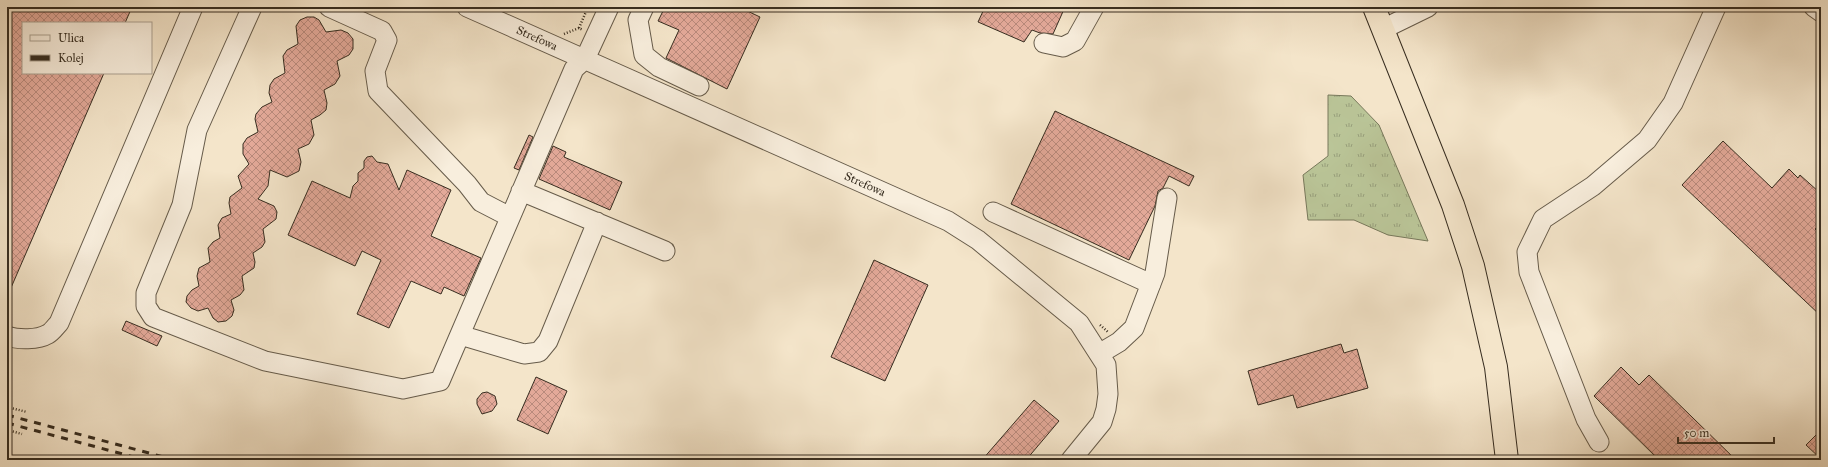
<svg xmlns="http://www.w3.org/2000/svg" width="1828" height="467" font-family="'IM FELL Great Primer',serif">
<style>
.grass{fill:url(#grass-tufts);stroke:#78795c}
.building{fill:url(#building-cross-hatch);stroke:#372d20}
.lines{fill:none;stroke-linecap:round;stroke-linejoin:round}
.minor-casing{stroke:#665b4a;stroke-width:21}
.highway-casing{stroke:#372d20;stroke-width:24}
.path{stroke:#372d20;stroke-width:2.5;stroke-dasharray:1 2;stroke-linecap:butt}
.minor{stroke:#f8eedd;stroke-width:19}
.highway{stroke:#f4e5ca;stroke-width:22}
.rail{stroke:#372d20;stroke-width:3;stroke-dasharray:7 7;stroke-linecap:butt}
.labels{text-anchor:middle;stroke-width:3;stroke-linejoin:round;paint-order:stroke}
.street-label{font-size:12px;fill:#372d20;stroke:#f8eedd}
</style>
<defs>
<pattern id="grass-tufts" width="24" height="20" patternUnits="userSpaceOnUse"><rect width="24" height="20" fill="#bac598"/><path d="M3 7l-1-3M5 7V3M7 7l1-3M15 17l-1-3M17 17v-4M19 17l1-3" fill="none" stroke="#98a07c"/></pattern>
<pattern id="building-cross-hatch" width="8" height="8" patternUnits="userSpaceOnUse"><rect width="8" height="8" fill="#e3a999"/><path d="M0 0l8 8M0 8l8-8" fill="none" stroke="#b98a7c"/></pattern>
</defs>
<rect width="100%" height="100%" fill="#f4e5ca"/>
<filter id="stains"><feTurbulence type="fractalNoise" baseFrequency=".005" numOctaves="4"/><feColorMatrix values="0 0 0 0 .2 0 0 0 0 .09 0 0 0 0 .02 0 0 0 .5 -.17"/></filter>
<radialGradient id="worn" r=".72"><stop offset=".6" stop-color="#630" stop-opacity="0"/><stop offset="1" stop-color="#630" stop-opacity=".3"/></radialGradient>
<path class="grass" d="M1328,95L1351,96L1379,125L1428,241L1388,235L1354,220H1308L1303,175L1328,156Z"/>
<path class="building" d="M7,7H132L125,23H23V73H104L7,297Z
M665,7H739L760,17L727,89L666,58L679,30L658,21Z
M985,7H1065L1053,34L1040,33L1032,30L1024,42L978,22Z
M307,17H314L319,20L326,32L341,30L348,33L353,39V49L349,55L337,61L340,76L335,84L324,90L327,103L326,110L320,115L311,120L314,135L309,144L298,149L301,162L299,171L287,177L270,170L268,186L258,199L274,206L277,212L276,219L263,229L265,242L262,247L253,253L255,262L254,268L242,276L244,290L240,295L231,300L234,310L232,316L226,321L218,322L213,318L208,308L198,311L191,308L186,302L187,296L192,290L199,286L197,276L199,268L210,262L208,248L213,242L220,238L218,225L222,218L231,214L229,203L230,197L242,188L238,176L249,164L243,154V144L247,138L258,132L255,119L256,114L262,107L272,102L269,93L270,85L274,79L285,73L283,56L287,50L298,44L296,26L300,20Z
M1055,111L1194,176L1189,186L1169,176L1163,188L1158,191L1155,206L1129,260L1011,204Z
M529,135L533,137L519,170L514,168Z
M1723,141L1772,188L1789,169L1798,178L1800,175L1819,192L1817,195L1821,199V223L1815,229L1821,235V316L1682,185Z
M553,146L566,152L564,157L622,182L610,210L539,179Z
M372,156L377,162L388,164L399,190L407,170L451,190L431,236L481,258L464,296L444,287L441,294L411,281L389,328L357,314L381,260L362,251L355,266L288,235L312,181L350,198L353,186L358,181V173L364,168V161L367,157Z
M874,260L928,285L885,381L831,357Z
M126,321L162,336L157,346L122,330Z
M1341,344L1344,353L1357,349L1368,388L1297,408L1293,395L1258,405L1248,371Z
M1621,367L1639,385L1649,375L1736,460H1659L1594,396Z
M536,377L567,391L548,434L517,420Z
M487,392L495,396L497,404L492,411L482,414L477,404V399L482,393Z
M1034,400L1059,421L1026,460H982Z
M1816,435L1821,440V459L1806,445Z"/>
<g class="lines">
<g class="minor-casing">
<path id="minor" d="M252,7L197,130L182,205L146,293V306L153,317L265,361L403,389L440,381L574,69L585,59L609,7
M329,7L382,31L387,40L375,71L378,91L467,184L481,202L510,217
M467,7L948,221L978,240L1079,323L1106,365L1108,394L1106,409L1102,422L1071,460
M644,7L638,20L644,55L659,67L699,86
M1814,7L1821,12
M1383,29L1428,7
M1044,43L1063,47L1075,41L1094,7
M521,191L665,251
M993,212L1151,284
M460,335L524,354L539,352L548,341L597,222
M7,336C18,340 38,340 48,334C52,332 56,326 59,323L193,7
M1099,354L1119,342L1134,328L1155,273L1167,198
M1599,442L1586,419L1529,272L1527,252L1543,219L1593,186L1647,140L1673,103L1716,7"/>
</g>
<g class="highway-casing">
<path id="highway" d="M1374,7L1453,205L1473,266L1496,367L1507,460"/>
</g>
<path class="path" d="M579,28L588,7
M564,34L579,28L583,30
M1100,325L1108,332
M7,407L27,412
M7,430L22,434"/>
<use href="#minor" class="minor"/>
<use href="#highway" class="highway"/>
<path class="rail" d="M7,415L175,460
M7,423L145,460"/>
</g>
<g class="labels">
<g class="street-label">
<text transform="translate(537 38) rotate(24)" y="4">Strefowa</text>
<text transform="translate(865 184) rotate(24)" y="4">Strefowa</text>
</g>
</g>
<rect width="1828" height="467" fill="none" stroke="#f4e5ca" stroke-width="24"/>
<rect x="8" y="8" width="1812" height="451" fill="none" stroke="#372d20" stroke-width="2"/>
<rect x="12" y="12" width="1804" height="443" fill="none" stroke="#372d20"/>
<rect x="22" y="22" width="130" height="52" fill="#f8eedd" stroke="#aba191"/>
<rect x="30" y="35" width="20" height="6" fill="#f8eedd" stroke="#aba191"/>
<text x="58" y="42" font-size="12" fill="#372d20">Ulica</text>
<rect x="30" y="55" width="20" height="6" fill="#372d20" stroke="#aba191"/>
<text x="58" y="62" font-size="12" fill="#372d20">Kolej</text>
<path d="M1678 437v6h96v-6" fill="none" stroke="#372d20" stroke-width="2"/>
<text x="1684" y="437" font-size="12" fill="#372d20" stroke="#f8eedd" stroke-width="3" paint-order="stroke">50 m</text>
<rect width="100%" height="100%" filter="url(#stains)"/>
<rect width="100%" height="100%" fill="url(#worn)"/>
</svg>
